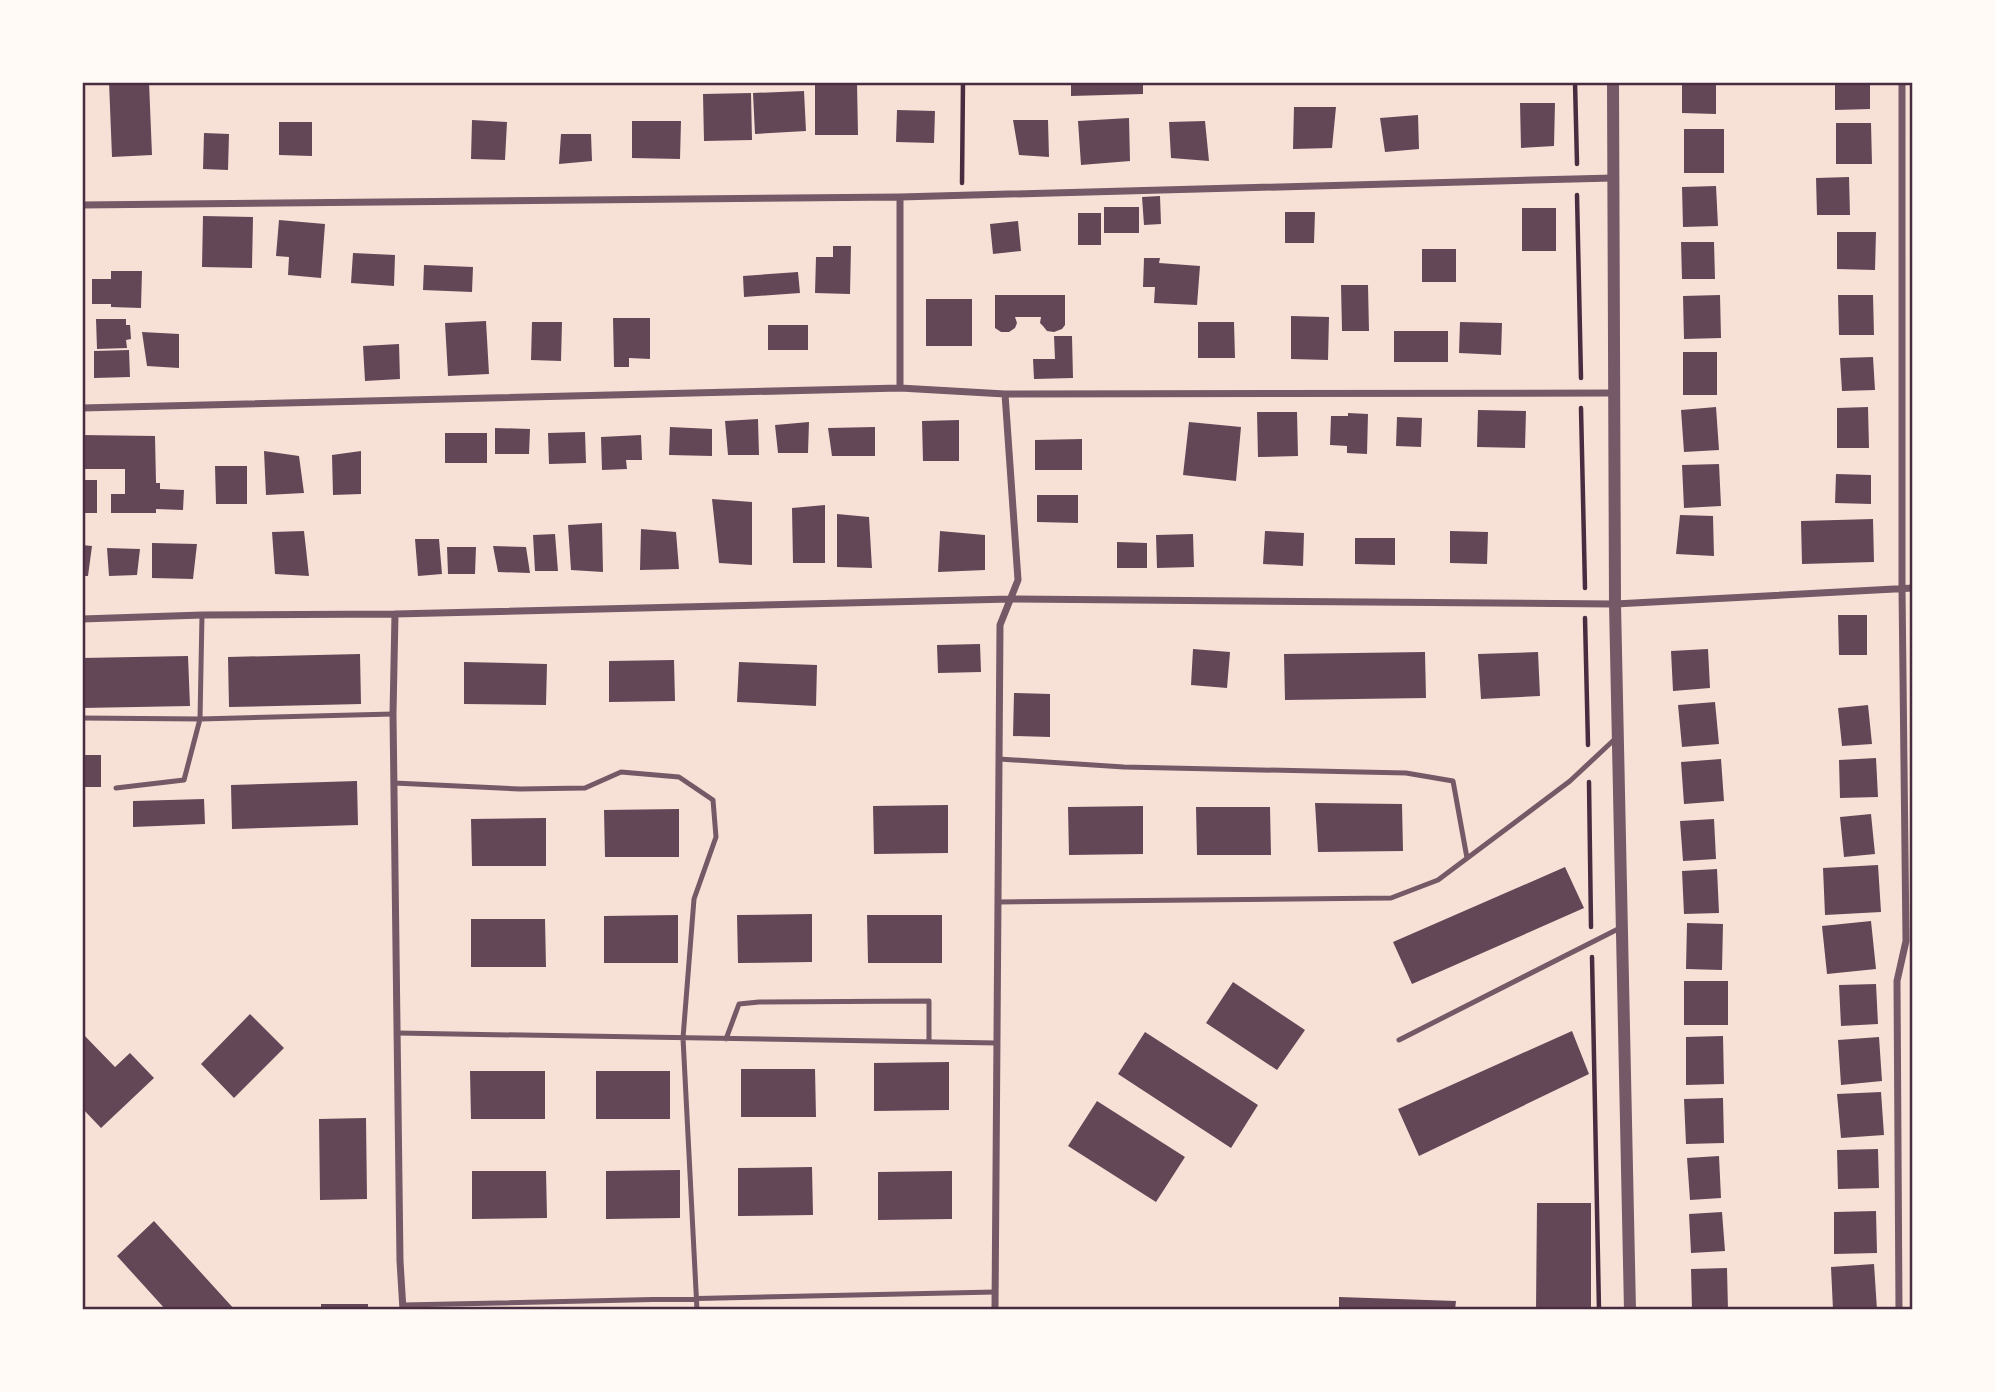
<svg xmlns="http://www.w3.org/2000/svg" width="1995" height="1392" font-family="'Golos Text',sans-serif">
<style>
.building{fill:#644757}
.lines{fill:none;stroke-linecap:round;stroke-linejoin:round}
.path{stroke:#4a2c40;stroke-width:4.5}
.service{stroke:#755966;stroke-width:5}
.minor{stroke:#755966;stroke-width:7}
.tertiary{stroke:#755966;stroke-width:12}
.neatline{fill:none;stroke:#4a2c40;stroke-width:2.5}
</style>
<rect width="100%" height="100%" fill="#f7e1d7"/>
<path class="building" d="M109,82H149L152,155L112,157Z
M815,82H857L858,135H815Z
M1071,82H1143V94L1071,96Z
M1682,82H1716V114L1682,113Z
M1835,82H1870V109L1835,110Z
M804,91L806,131L755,134L753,93Z
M751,93L752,140L704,141L703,94Z
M1520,103H1555L1554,146L1521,148Z
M1294,107H1336L1332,148L1293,149Z
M897,110L935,111L934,143L896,142Z
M1418,115L1419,149L1385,152L1380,118Z
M1129,118L1130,161L1081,165L1078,121Z
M472,120L507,122L505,160L471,159Z
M1013,120H1048L1049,157L1019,155Z
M632,121H681L680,159L632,158Z
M1205,121L1209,161L1171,158L1169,122Z
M279,122H312V156L279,155Z
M1836,123H1871L1872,164H1836Z
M1684,129H1724V173H1684Z
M204,133L229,134L228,170L203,169Z
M561,134H591L592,161L559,164Z
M1849,177L1850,215H1817L1816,178Z
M1716,186L1718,226L1683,227L1682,187Z
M1160,196L1161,224L1144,225L1142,197Z
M1104,207H1139V233H1104Z
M1522,208H1556V251H1522Z
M1285,212H1315L1314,243H1285Z
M1078,213H1101V245H1078Z
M203,216L253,217L252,268L202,267Z
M279,220L325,224L321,278L288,275L289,257L276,256Z
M1018,221L1021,251L993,254L990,224Z
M1837,232H1876L1875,270L1837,269Z
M1681,242H1714L1715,279H1682Z
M833,246H851L850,294L815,293L816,257H833Z
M1422,249H1456V282H1422Z
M353,253L395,255L394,286L351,283Z
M1144,258H1160L1159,263L1200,266L1197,305L1154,303L1155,287H1143Z
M424,265L473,267L472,292L423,290Z
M111,271H142L141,308L111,307V304H92V279H111Z
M798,272L800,293L744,297L743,276Z
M1341,285H1368L1369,331H1342Z
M995,295H1065V325L1062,329L1054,332L1047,331L1043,326L1040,323L1041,317H1015L1017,323L1015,328L1009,332H1001L995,328Z
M1720,295L1721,338L1684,339L1683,296Z
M1838,295H1873L1874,335H1839Z
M926,299H972V346H926Z
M1291,316L1329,317L1328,360L1291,359Z
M613,318H650V359L629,358V367H614Z
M96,319H126V325H130L131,339L126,340L127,348L97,349Z
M486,321L489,374L448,376L445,323Z
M532,322H562L561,361L531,360Z
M1198,322H1234L1235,358H1198Z
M1460,322L1502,323L1501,355L1459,353Z
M768,325H808V350H768Z
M1394,331H1448V362H1394Z
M142,332L179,334V368L147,366Z
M1054,336H1072L1073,378L1034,379L1033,359H1055Z
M399,344L400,379L365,381L363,346Z
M129,350L130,377L94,378V351Z
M1683,352H1717V395H1683Z
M1873,357L1875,390L1842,391L1840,358Z
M1716,407L1719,450L1684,452L1681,410Z
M1868,407L1869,448H1837V408Z
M1478,410L1526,411L1525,448L1477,447Z
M1257,412H1297L1298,456L1258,457Z
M1348,413L1368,414L1367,454L1347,453V446L1330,445L1331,416H1348Z
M1397,417L1422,418L1421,447L1396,446Z
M758,419L759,455H728L725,421Z
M959,420V461H923L922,421Z
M809,422L808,453H778L775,425Z
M1189,422L1241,427L1236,481L1183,475Z
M670,427L712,429V456L669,455Z
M875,427V456H832L828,428Z
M495,428L530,429L529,454H495Z
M585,432L586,463L549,464L548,433Z
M445,433H487V463H445Z
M82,435L155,436L156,483H160V489L184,490L183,510L156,509V513H111V494H125V469H82Z
M641,435L642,460H626L627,469L602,470L601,437Z
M1082,439V470H1035V440Z
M264,451L299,456L304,493L266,495Z
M361,451V494L333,495L332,455Z
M1719,464L1721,506L1684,508L1682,465Z
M215,466H247V504H216Z
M1836,474L1871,475V504L1835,503Z
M82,480H97V513H82Z
M1037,495H1078V523L1037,522Z
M712,499L752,502V565L719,563Z
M825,505V563H793L792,508Z
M837,514L869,517L872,568L837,567Z
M1680,515L1713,516L1714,556L1676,554Z
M1873,519L1874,562L1802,564L1801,521Z
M602,523L603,572L571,570L568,525Z
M641,529L676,532L679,569L640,570Z
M304,531L309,576L275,574L272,532Z
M940,531L985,535V570L938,572Z
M1265,531L1304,533L1303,566L1263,564Z
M1450,531L1488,532L1487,564L1450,563Z
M555,534L558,571H535L533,535Z
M1193,534L1194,567L1157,568L1156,535Z
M1355,538H1395V565L1355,564Z
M415,539H439L442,574L418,576Z
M1117,542L1147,543V568H1117Z
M152,543L197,544L193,579L152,578Z
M82,545L92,546L88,576H82Z
M493,546L526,547L530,573L498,572Z
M447,547H476L475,574H448Z
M107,548L140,549L137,575L109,576Z
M1838,615H1867V655H1839Z
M980,644L981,672L938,673L937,645Z
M1193,649L1230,652L1227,688L1191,685Z
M1708,649L1710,688L1673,691L1671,651Z
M1425,652L1426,698L1285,700L1284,654Z
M1538,652L1540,696L1481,699L1478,654Z
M360,654L361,704L229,707L228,657Z
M188,656L190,706L82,708V658Z
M674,660L675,701L609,702V661Z
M464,662L547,664L546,705L464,704Z
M739,662L817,665L816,706L737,702Z
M1014,693L1050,694V737L1013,736Z
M1715,702L1719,744L1682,747L1678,705Z
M1868,705L1872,744L1842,746L1838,708Z
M82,755H101V787H82Z
M1876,758L1878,797L1840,798L1839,760Z
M1721,759L1724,801L1684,804L1681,762Z
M357,781L358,825L232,829L231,785Z
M204,799L205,824L133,827V801Z
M1315,803L1402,804L1403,851L1318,852Z
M948,805V853L874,854L873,806Z
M1143,806V854L1069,855L1068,807Z
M1196,807H1270L1271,855H1197Z
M679,809V857H605L604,810Z
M1871,814L1875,854L1844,857L1840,817Z
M546,818V866H472L471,819Z
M1714,819L1716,859L1683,861L1680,821Z
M1878,865L1881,912L1825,915L1823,868Z
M1565,867L1584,908L1412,984L1393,942Z
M1717,869L1719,913L1684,914L1682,871Z
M812,914V962L738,963L737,915Z
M678,915V963H604V916Z
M867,915H942V963H868Z
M471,919H545L546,967H471Z
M1871,921L1876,969L1827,974L1822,926Z
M1687,923L1723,924L1722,970L1686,969Z
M1684,981H1728V1025H1684Z
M1233,982L1305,1030L1277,1070L1206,1023Z
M1876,984L1878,1024L1841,1026L1839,985Z
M250,1014L284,1048L234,1098L201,1064Z
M1572,1031L1589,1074L1419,1156L1398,1109Z
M1145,1032L1258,1105L1231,1148L1118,1074Z
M82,1033L115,1067L130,1053L154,1078L101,1128L82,1108Z
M1723,1036L1724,1084L1686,1085V1037Z
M1879,1037L1882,1081L1841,1085L1838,1040Z
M949,1062V1110L874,1111V1063Z
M741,1069H815L816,1117H741Z
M470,1071H545V1119H471Z
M596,1071H670V1119H596Z
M1881,1092L1884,1135L1841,1138L1837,1094Z
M1723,1098L1724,1143L1686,1144L1684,1099Z
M1097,1101L1185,1157L1156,1202L1068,1146Z
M366,1118L367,1199L320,1200L319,1119Z
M1878,1149L1879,1188L1838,1189L1837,1150Z
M1719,1156L1721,1198L1690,1200L1687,1158Z
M812,1167L813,1215L738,1216V1168Z
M680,1170V1218L606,1219V1171Z
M472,1171H546L547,1218L472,1219Z
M952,1171V1219L878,1220V1172Z
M1537,1203H1591V1310H1536Z
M1876,1211L1877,1253L1834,1254V1212Z
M1722,1212L1725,1251L1691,1253L1689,1214Z
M154,1221L235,1310H166L117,1256Z
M1874,1264L1877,1310H1833L1831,1267Z
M1727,1268L1728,1310H1692L1691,1269Z
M1339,1297L1456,1301L1455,1310H1339Z
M321,1304H368V1310H321Z"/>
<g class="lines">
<path class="path" d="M1575,82L1577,164
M962,183L963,82
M1577,195L1581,378
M1581,408L1585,588
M1585,618L1588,745
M1589,782L1591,927
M1592,957L1599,1310"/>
<path class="service" d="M82,718L200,719L393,714
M999,759L1124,767L1406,773L1453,781L1467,858
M394,783L520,789L585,788L621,772L679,777L713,800L716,837L694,899L683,1038L697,1310
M116,788L184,780L200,719L202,615
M998,902L1391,898L1438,880L1570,781L1616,738
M397,1033L997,1043
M726,1039L739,1004L759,1002L929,1001V1042
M1399,1040L1622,927
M403,1305L995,1292"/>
<path class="minor" d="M82,205L900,197L1613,178
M900,388V197
M82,408L900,388L1005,394L1615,393
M395,614L393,714L400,1261L403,1310
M82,619L202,615L395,614L1011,599L1615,604L1913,588
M995,1310L1000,625L1018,580L1005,394
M1899,1310L1897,981L1906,941L1902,588V82"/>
<path class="tertiary" d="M1613,82L1615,604L1630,1310"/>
</g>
<rect width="1995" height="1392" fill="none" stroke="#fffaf5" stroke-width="168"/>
<rect x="84" y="84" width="1827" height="1224" class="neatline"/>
</svg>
